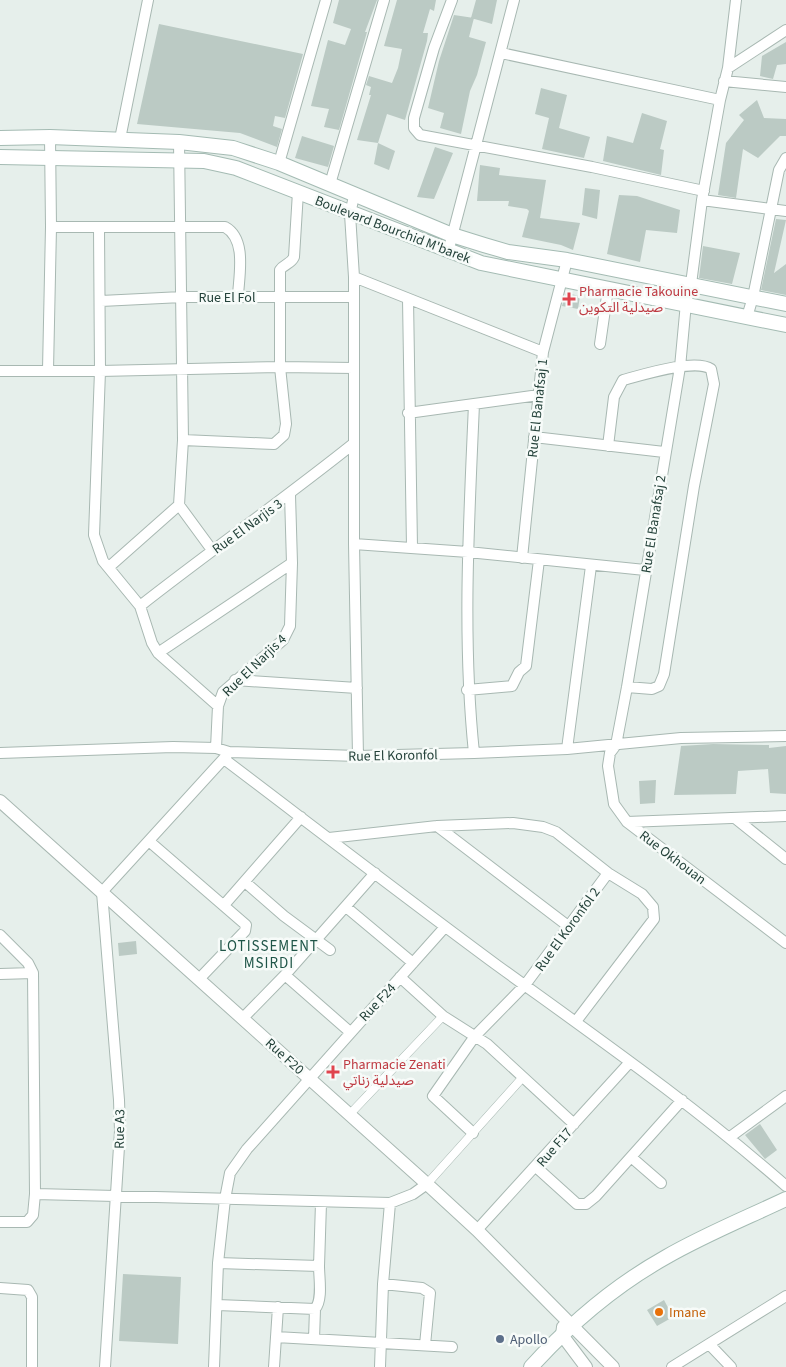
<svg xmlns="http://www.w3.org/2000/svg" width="786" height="1367" font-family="'Source Sans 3','Noto Sans Arabic',sans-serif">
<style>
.building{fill:#bbcac4}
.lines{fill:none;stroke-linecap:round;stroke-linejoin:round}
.pedestrian-casing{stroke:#a8b8b2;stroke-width:9}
.minor-casing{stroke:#a8b8b2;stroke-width:12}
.tertiary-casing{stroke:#a8b8b2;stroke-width:14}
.secondary-casing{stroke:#a4bbb3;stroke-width:16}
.pedestrian{stroke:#fff;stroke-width:8}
.minor{stroke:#fff;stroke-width:10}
.tertiary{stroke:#fff;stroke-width:12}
.secondary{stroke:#fff;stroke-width:14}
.health-dot{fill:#e0444e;stroke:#f7fbf9;stroke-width:2}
.food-dot{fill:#e8710a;stroke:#f7fbf9;stroke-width:2}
.service-dot{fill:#5c6f8a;stroke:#f7fbf9;stroke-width:2}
.labels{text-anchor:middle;stroke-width:5;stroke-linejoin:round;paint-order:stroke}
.street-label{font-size:14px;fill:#24423a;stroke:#f7fbf9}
.health-label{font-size:14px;fill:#be3a42;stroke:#f7fbf9;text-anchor:start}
.food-label{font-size:14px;fill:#c56008;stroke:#f7fbf9;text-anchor:start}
.service-label{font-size:14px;fill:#4e5e75;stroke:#f7fbf9;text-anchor:start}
.neighbourhood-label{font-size:15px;letter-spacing:1px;fill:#1f5548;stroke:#f7fbf9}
</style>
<rect width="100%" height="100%" fill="#e6efeb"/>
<path class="building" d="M339,0H377L365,32H367L339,130L324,127L329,109L311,106L328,40L345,45L351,29L333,23Z
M397,0H436L434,11L430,9L423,33H428L427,41L405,120L387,114L378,143L357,140L371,95H369L371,87L366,85L369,76L392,83L398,68L402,49L384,46Z
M476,0H497L492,24L471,18Z
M454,15L474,18L469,37L486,42L477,75L470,91L461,134L440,128L444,113L428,108L439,61Z
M159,24L303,54L285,118L275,116L273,126L282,129L277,147L240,133L137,124Z
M786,42V64L777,65L773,79L760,76L762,56Z
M541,88L567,95L559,128L590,137L584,158L542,149L549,118L535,114Z
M757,100L764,118L786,119V136H780L758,158L743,149L736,198L718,195L726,143L744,120L739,115Z
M642,113L667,121L660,149L664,150L661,175L603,161L607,136L633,143Z
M302,136L334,146L328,167L295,158Z
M378,143L395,151L389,170L374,164Z
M435,147L453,153L434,199L417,197Z
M480,165L500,168L499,175L546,180L540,218L580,223L573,250L561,245L522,237L529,211L527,209L508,206L509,201H477Z
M585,188L600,190L597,219L582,215Z
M619,195L637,196L680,210L677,233L646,230L640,262L607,254Z
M776,219L786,220L774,273L786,264V295L761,290Z
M703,246L740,253L732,284L699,278Z
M566,293L580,296L578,309L562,306Z
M713,744L769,745V748L786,746V794L770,793L768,769L738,771L736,794L674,795L681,746Z
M656,780L655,803L640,804L639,781Z
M136,941L137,954L119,956L118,943Z
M760,1124L777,1150L765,1159L745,1135Z
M123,1274L181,1277L178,1344L119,1341Z
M664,1300L673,1317L657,1326L647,1310Z"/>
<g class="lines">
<g class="pedestrian-casing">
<path id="pedestrian" d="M349,1115L443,1016
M427,1184L523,1077"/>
</g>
<g class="minor-casing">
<path id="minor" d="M452,0L434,48L414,118V128L420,135L592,167L704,191
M736,0L728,68L720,100L702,200L691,284L686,303L680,367L627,687L616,745L610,753L608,766L614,804L627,822L786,943
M501,53L720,100
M728,68L786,30
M724,81L786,87
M120,139L148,0
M179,142L183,440L179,505L212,550
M279,163L326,0
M330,184L384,0
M354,196L350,214L354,277V544L358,756
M702,200L786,211
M51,227H225C247,239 239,275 238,296
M99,228L100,371L94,535L103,561L140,606L152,643L158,653L218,706
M448,252L514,0
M354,277L543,352
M408,299L412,547
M101,301L182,297H354
M747,317L753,297L779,170L786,158
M600,344L608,289
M48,370L51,227L50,137
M0,371H100L280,367L354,368
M408,413L539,395
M534,437L664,452
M183,440L274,444L284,435L286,424L280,367V270C284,264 291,264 294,257L298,192
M608,446L614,397L623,380C642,375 695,358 711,369L714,384L694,486L664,674L659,686L652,689L627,687
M354,544L468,552L645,570
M522,558L543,352L567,260
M109,567L179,505
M140,606C210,551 283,500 353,444
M158,653L292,563
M235,680L357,688
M467,690L512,686L519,672L526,666L539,560
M216,748L218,706L223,692L283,640L290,626L292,563L290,495
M567,749L591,566
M0,753L173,747L216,748L229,752L358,756L474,753L567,749L681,738L786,736
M474,753C462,637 469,521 474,404
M224,759C315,828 406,898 498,966C596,1037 695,1106 786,1186
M735,818L786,859
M627,822L786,816
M437,826L568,926
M329,838L437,826L513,823L543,827L556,832L608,873L642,894L653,907L654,919L577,1020
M150,842L246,925L245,931L200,978
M245,882L284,916L330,950
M224,905L301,817
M346,907L413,963
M0,935L28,963L33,973L35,1194L33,1215L27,1222H0
M0,974L33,973
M285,975L350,1032
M400,977L443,1016L487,1044L574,1124
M243,1018L285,975L375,873
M473,1133L433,1096L475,1036L525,985L608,873
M730,1137L786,1096
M631,1157L661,1183
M536,1167L577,1204H586L596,1196L682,1100
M35,1194L390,1203L413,1194L427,1184
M477,1230L630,1062
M319,1266L321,1203
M383,1284L422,1288L430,1293L425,1345
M0,1288L28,1290L32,1297V1367
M217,1305L315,1309C323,1300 319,1278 319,1266L218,1263
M276,1337L452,1347
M314,1339L315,1309
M709,1344L731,1367
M105,1367L120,1131L119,1100L102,892L227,755
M214,1367L218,1263L225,1199L230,1173L247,1149L445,927
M274,1367L278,1307
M380,1367L383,1284L390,1203
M672,1367L786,1296"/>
</g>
<g class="tertiary-casing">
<path id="tertiary" d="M0,801L427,1184L477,1230L613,1367
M563,1327L562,1335L586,1367"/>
</g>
<g class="secondary-casing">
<path id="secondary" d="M0,138L50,137L179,142L233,148L279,163L452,235L484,245L508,252L567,260L786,304
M0,157L204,161L236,168L481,263L786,325
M531,1367C569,1325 616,1285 666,1257C704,1235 746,1218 786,1199"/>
</g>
<use href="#pedestrian" class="pedestrian"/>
<use href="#minor" class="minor"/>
<use href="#tertiary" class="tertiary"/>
<use href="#secondary" class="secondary"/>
</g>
<g class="health-dot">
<path d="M566.5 291.5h5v5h5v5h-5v5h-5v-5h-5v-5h5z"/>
<path d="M330.5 1064.5h5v5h5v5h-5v5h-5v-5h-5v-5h5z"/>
</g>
<circle class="food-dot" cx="659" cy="1312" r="5"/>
<circle class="service-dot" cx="500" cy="1339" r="5"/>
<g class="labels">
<g class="street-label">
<text transform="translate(393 229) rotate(21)" y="5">Boulevard Bourchid M'barek</text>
<text x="227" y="302">Rue El Fol</text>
<text transform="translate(537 408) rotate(-84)" y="5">Rue El Banafsaj 1</text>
<text transform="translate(653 524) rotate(-81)" y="5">Rue El Banafsaj 2</text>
<text transform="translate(247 526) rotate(-36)" y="5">Rue El Narjis 3</text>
<text transform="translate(254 665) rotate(-44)" y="5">Rue El Narjis 4</text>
<text transform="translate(393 755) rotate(-1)" y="5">Rue El Koronfol</text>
<text transform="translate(673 857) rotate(37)" y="5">Rue Okhouan</text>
<text transform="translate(567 929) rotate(-54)" y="5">Rue El Koronfol 2</text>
<text transform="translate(377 1002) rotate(-47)" y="5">Rue F24</text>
<text transform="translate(285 1056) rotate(42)" y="5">Rue F20</text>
<text transform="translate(119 1129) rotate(-89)" y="5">Rue A3</text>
<text transform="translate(554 1147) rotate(-49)" y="5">Rue F17</text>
</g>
<g class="health-label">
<text x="579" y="296">Pharmacie Takouine<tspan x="579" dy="16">صيدلية التكوين</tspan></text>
<text x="343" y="1069">Pharmacie Zenati<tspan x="343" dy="16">صيدلية زناتي</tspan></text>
</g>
<g class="food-label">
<text x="669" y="1317">Imane</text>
</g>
<g class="service-label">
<text x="510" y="1344">Apollo</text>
</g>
<g class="neighbourhood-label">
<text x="269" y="951">LOTISSEMENT<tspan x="269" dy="17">MSIRDI</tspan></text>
</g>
</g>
</svg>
